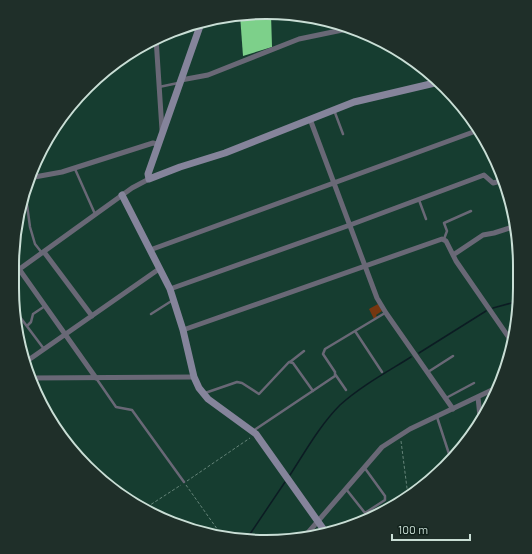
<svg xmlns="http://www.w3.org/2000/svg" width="532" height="554" font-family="Barlow,sans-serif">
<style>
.green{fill:#763710}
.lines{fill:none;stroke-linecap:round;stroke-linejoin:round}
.stream{stroke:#0c1c23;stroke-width:1.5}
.building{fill:#7dd08a}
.path{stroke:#658479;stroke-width:1;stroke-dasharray:3 2;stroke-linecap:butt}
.lane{stroke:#696876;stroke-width:2.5}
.street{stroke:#696876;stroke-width:5}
.secondary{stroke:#85849b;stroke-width:7}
.rim{fill:none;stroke:#c9ded5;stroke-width:2}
</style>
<rect width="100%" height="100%" fill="#163d30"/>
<path class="green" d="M378,304L382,311L376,315L377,317L374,319L369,309Z"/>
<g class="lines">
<path class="stream" d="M493,308L515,302
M419,353L486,311
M290,475C305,452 320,425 340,405C361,386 387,372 411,357
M248,537L285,482"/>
</g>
<path class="building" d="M249,13L271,15L272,47L243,56L240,15Z"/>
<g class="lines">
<path class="path" d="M401,441L408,496
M187,481L250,438
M186,485L220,533
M147,507L181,485"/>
<path class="lane" d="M159,87L178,83
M334,110L343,134
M75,169L95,214
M25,190L30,227L35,244L42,253
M419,200L426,219
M444,239L447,231L444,223L471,211
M17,313L44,349
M151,314L173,300
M27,326L31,322L33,314L45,306
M355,331L382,372
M290,362L304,351
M428,372L453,356
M335,374L346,390
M96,378L116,407L132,410L184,482
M205,393L237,382L242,383L259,394L289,362L293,363L313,391
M446,398L474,383
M437,417L451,460
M253,431L335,376V372L323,354L325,349L385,313
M346,489L365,513L385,500V496L364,467"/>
<path class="street" d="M156,38L162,130
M181,80L208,75L299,39L352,28
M310,119L377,298L386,313L453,409
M29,178L62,172L153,143L157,144
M150,250L476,131
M44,252L92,316
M453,255L483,235L494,233L513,227
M19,269L96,378
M14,273L132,188L149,179
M170,289L350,225L484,175L493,183L501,181
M183,330L442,239L446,241L456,261L512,342
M27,361L159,269
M30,378L194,377
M478,397L480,417
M306,535L382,447L410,429L494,389"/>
<path class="secondary" d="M200,26L148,174L149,179L180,167L225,153L354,102L439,82
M122,195L170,289L183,330L194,377L199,388L208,399L256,434L324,530"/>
</g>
<path d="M0 0H532V554H0ZM266 19H266A247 247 0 0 1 513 266V288A247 247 0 0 1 266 535H266A247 247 0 0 1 19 288V266A247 247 0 0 1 266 19Z" fill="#1f2f29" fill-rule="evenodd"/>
<path class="rim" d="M266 19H266A247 247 0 0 1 513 266V288A247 247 0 0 1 266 535H266A247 247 0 0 1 19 288V266A247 247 0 0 1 266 19Z"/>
<path d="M392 534v6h78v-6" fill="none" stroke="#c9ded5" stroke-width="2"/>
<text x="398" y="534" font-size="12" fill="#c9ded5" stroke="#10201a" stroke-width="3" paint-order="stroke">100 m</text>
</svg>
